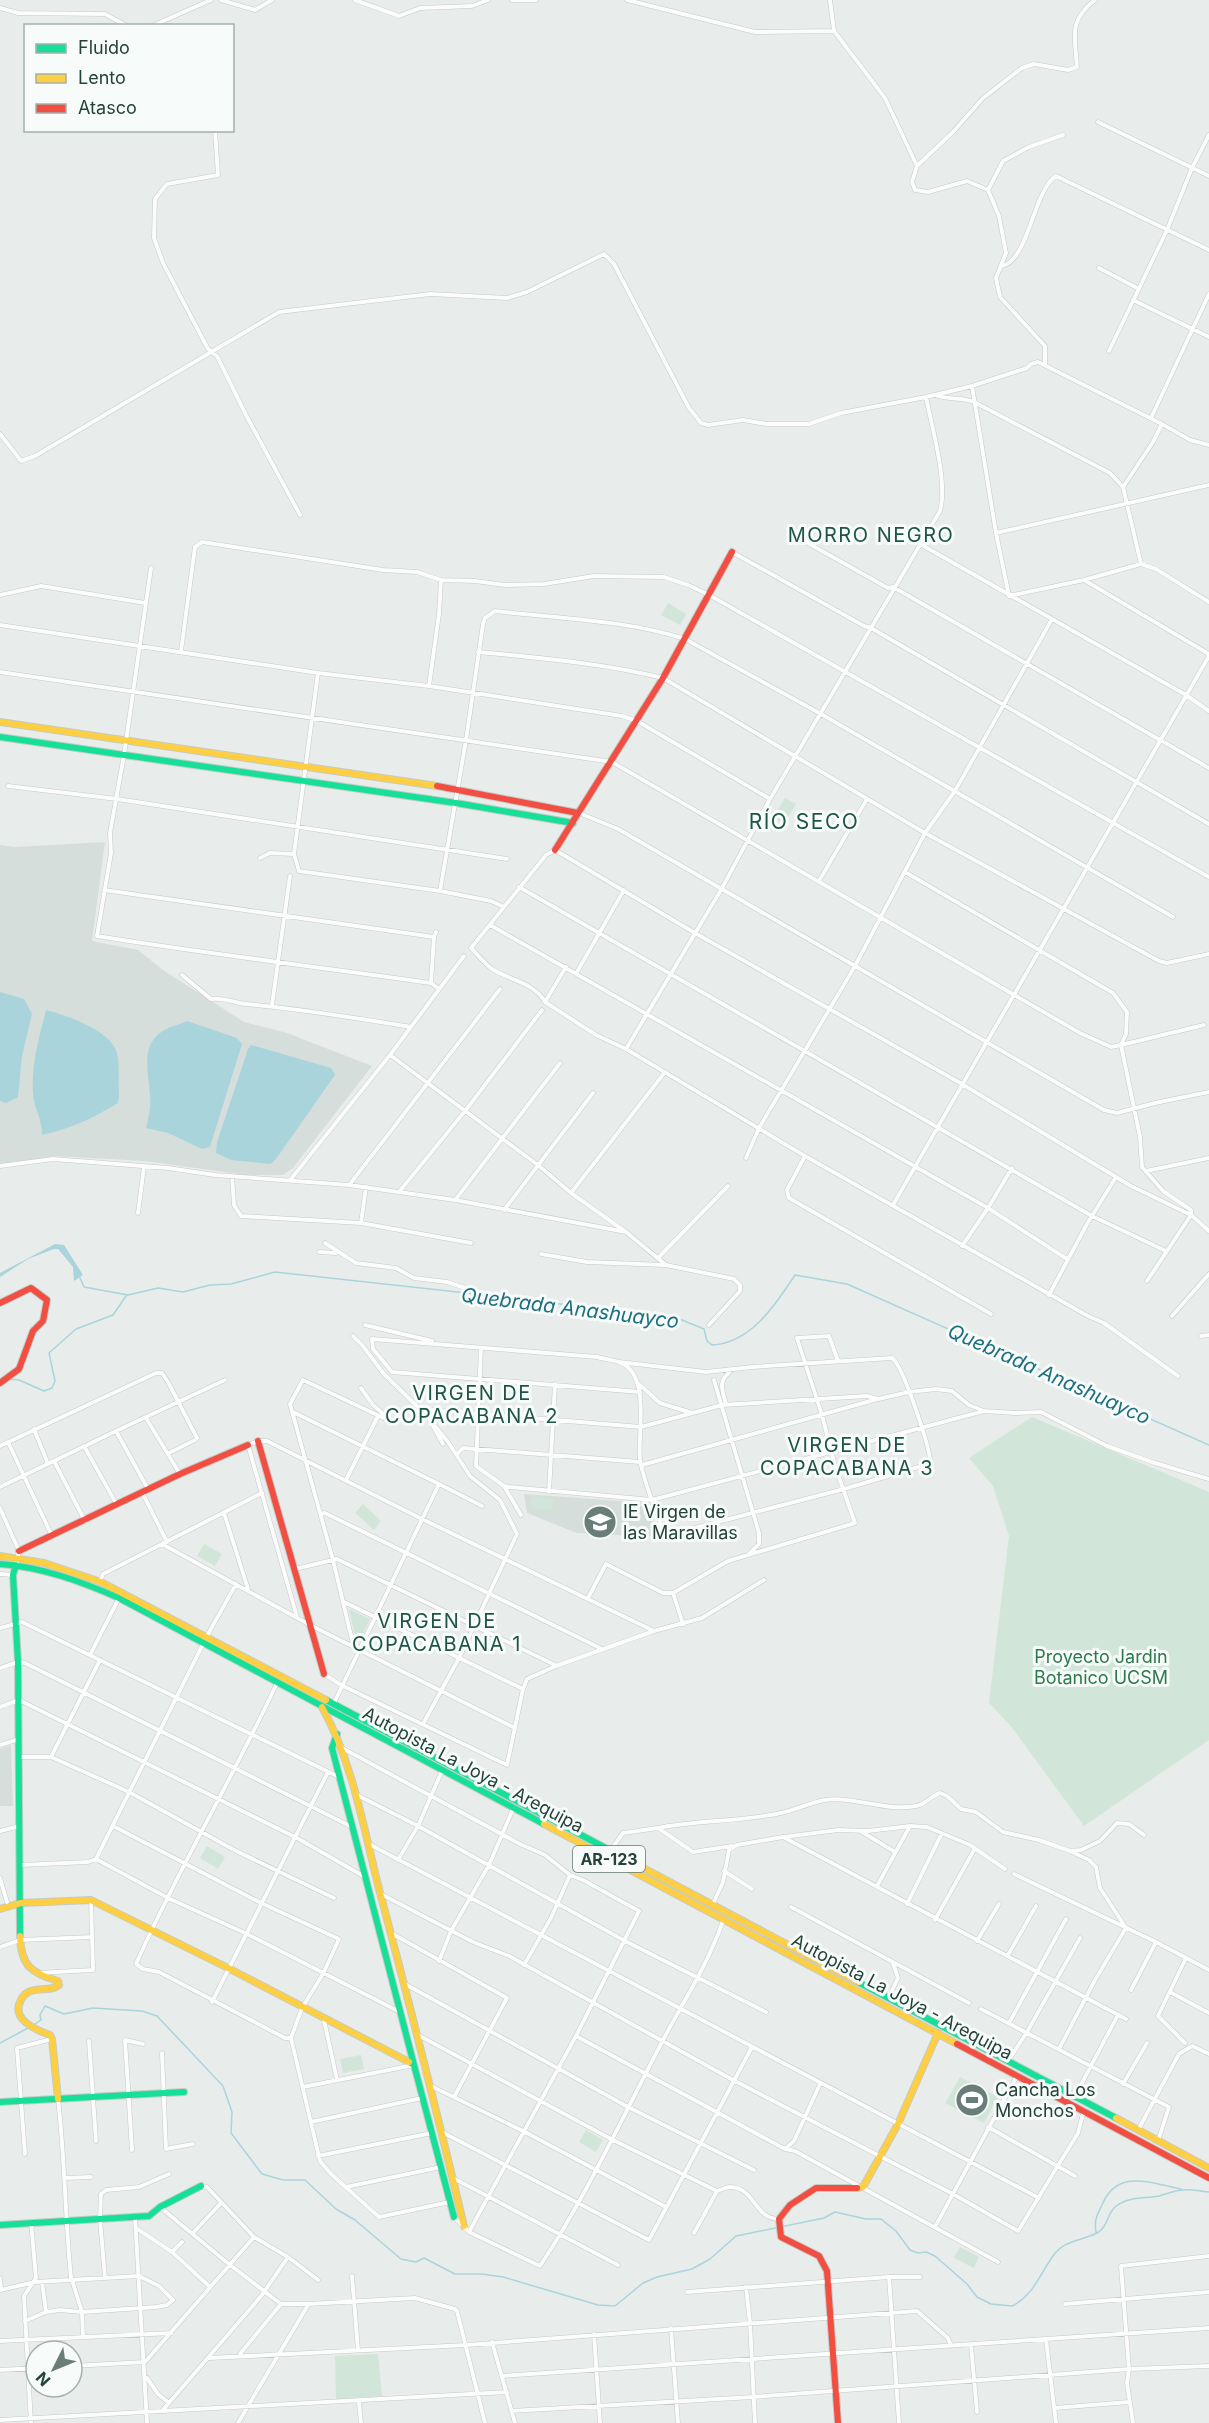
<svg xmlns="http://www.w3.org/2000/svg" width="1209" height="2423" font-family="Inter,sans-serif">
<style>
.built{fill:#d6dedb}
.green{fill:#d1e6d8}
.water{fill:#a9d4db}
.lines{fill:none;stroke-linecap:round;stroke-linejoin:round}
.stream{stroke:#a9d4db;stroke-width:1.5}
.street-casing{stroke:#c5cac8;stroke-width:5}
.fast-casing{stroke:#c3cbc8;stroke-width:8}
.slow-casing{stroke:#c3cbc8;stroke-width:8}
.jam-casing{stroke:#c3cbc8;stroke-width:8}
.street{stroke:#fcfcfc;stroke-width:4}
.fast{stroke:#16e098;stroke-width:6}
.slow{stroke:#ffcf43;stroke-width:6}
.jam{stroke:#f24e42;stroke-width:6}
.labels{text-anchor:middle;stroke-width:6;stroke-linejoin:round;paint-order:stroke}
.shield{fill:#f7fbf9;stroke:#637a73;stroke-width:1.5}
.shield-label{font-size:16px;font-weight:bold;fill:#24423a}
.poi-label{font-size:18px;fill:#24423a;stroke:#f7fbf9;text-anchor:start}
.park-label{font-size:18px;fill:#2d7a4b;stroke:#f7fbf9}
.street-label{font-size:18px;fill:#24423a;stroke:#f7fbf9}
.neighbourhood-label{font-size:20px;letter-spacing:1.5px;fill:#1f5548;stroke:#f7fbf9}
.water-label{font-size:20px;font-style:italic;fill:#1c6f80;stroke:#f7fbf9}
.quarter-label{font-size:21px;letter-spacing:1.5px;fill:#1f5548;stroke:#f7fbf9}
</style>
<rect width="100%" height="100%" fill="#e8edeb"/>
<path class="built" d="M105,842L92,941L138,950L163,970L244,1022L287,1033L372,1066L293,1168L283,1175H246L145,1161L53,1156L0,1166V845L15,847Z
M524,1494L649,1503L656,1537L577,1533L569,1530L527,1513Z
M11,1745L13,1806H0V1749Z"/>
<path class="green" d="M668,603L686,614L680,625L661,615Z
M785,798L796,804L784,824L773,818Z
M1032,1417L1209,1492V1740L1084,1826L1010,1725L989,1703L1009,1536L993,1486L969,1458Z
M531,1497L553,1499L552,1510L531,1508Z
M363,1504L381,1521L374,1530L355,1513Z
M204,1544L222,1554L215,1566L197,1556Z
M349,1609L370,1619L357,1646Z
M207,1846L225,1857L218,1869L200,1858Z
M361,2055L364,2069L343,2073L340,2059Z
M960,2077L998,2097L984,2123L945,2103Z
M586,2130L603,2140L596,2152L579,2142Z
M960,2247L979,2257L974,2268L954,2258Z
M378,2354L382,2396L336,2399L335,2356Z"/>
<path class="water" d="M0,992L24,999L32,1014L22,1056L18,1097L6,1103L0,1101Z
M46,1010C66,1015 112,1031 117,1053C120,1066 118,1083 119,1096L118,1103C93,1118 70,1129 42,1135C42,1117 34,1109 33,1094C31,1065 39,1038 46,1010Z
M187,1021L237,1038L242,1044L210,1147L202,1149L168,1133L146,1128C149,1117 151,1107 150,1095C149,1074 140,1048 160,1033C167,1027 179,1025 187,1021Z
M251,1045L331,1068L335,1075L276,1159L270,1164L231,1160L216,1153L217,1142L248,1049Z
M55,1244L64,1245L83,1275L74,1281L73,1267L58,1249H54L28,1259L0,1277V1273Z"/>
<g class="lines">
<path class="stream" d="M80,1278L84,1287L128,1295L158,1288L183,1292L210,1285L231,1284L275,1272L530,1300L682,1320L704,1329L707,1341L712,1345C751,1343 776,1304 795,1275L847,1284L1209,1445
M10,1379L19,1380L44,1391L52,1388L55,1381L49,1353L76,1329L113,1315L126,1296
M32,2026L41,2020L40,2015L45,2006L64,2014L93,2008L142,2011L157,2016L223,2086L232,2112L231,2133L262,2174L283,2180H305L336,2209L355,2220L401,2259L416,2262L424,2258L455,2274H482L503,2277L598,2305L615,2306L643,2283L657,2277L692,2269L710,2259L736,2236L824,2218L835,2212L866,2219H881L896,2231L910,2250L918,2253L926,2252L935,2256L967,2284L977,2297L991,2304L1012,2306C1033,2296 1040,2274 1053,2256C1064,2240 1081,2241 1097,2233C1108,2227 1107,2214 1115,2207C1128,2196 1144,2199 1159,2196C1167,2194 1174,2191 1181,2190C1190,2189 1200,2191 1209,2192
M0,2043L28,2028
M1096,2232C1094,2220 1097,2215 1102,2205C1117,2168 1151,2183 1181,2189"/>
<g class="street-casing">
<path id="street" d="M221,0L255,10L272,0
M355,0L399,16L420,8L472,6L488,0
M512,0H536
M627,0L755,32L834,31
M830,0L834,31L885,98L917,166L912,182L915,190L928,192L967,181L988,190L999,216L1006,253L996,278L1000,297L1045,346V364
M0,8L18,13L105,14L127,26
M152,26L211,0
M1098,122L1209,176
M215,130L218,175L167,184L155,199L154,238L163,263L208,349L217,356L246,415L300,515
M917,166L953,132L983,98L1022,68L1034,64L1068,70L1077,67C1075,36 1068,21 1095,0
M988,190L1003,161L1029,147L1063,135
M1002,266C1029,260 1033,191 1056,176L1209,250
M1099,268L1139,289
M1133,300L1209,337
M1109,351L1167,230L1192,168L1209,135
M972,386L996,533L1009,596L1084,580L1141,564
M935,395C948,400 961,397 974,402L1110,473L1123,487L1141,564L1156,569L1209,602
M1151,418L1209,294
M1162,424L1190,440L1209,445
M0,434L21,461L35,456L279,312L430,294L507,298L527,292L604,254L614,264L689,408L701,423L708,425L743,420L766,424H809L841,413L926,397L972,386L1027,368L1031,364L1038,362L1162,424L1153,442L1123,487
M996,533L1209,485
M797,537L888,588L893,587L1209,768
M920,544L1186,695L1209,711
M732,552L864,626L871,628L1209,824
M151,568L124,755L110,833L111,853L97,936C208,954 320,967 431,983
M1084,580L1209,654
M0,595L41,586L145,603
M0,625L318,673L429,686L622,716L637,721L770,799
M181,651L195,547L202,542L383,570L417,572L441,580L475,581L505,585L544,584L594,576L664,577L688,585L709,595L1209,877
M478,652C540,658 602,663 663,678L925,833L1159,961L1167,963L1209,954
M0,672L612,762L1080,1033L1111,1047L1121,1045L1140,1137L1142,1167L1163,1191L1191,1210V1215L1147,1281
M318,673L294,854L299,871L440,891
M429,686L439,614L441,580
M8,786L117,799L507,859
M579,813L618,829L1104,1110L1117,1113L1155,1103L1209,1092
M260,858L270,853L294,854
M905,872L1113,993L1127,1012L1126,1034L1121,1045
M819,881L867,799
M519,887L1092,1216L1166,1251
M104,890L434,937
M504,907L491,901L440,891L466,740L483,624L485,618L495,611C555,618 627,620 685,639L821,714L1173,917
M490,925L988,1208L1067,1259
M436,932L434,937L431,983L439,989
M577,972L624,890
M182,975L211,999C226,997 233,1003 246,1004C302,1009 356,1018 411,1027
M545,1002L566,967
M272,1005L290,876
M1121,1045L1204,1025
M626,1049L721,890L770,799L940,511C948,482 932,428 926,397
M390,1055L538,1165L571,1193L626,1232L666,1265L734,1279L740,1285V1291L709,1325
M805,1156L787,1190L789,1198L991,1314
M746,1158L759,1128L855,966L925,833L955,791L1052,619
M0,1166L53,1159L168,1168L215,1175L349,1185L455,1200L626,1232
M1146,1171L1209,1158
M232,1176L234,1205L241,1216L361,1223L471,1243
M291,1179L390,1055L464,956
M350,1184L500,989
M399,1192L465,1111L542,1010
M571,1193L665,1072
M456,1199L560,1063
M893,1205L1209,656
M504,1210L593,1093
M138,1213L144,1167
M361,1223L366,1187
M325,1243L356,1263L396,1268L414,1278L447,1282L468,1289
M962,1246L988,1208L1012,1168
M319,1252L336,1253
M541,1254L587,1262L665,1265
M658,1258L728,1186
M1049,1295L1087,1224L1116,1177
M1172,1316L1209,1274
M365,1325L432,1341
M353,1336L362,1345L384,1374L426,1415L433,1410L641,1427L722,1405L867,1396L878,1399
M1201,1336L1209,1335
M481,1348L476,1466L504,1486L510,1487L652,1500L984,1411
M619,1362L706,1372L752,1367L892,1358C903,1365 928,1443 930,1459L922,1466L844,1489L668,1535L663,1531C655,1508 644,1483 640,1460C637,1434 652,1374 619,1362C612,1360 604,1359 597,1357L372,1339L373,1349L392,1372L640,1392
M1178,1376L1104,1323L1088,1316L805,1156L626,1049L596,1035L545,1002C535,983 509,980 492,969C484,963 478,955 471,948L546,855L555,850L695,933L962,1084L1131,1186L1191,1215L1209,1231
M714,1380L759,1533V1544L749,1554
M639,1384L660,1403L692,1413
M361,1388L373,1405L388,1418
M726,1404C721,1387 718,1381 733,1369
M293,1412L439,1484
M146,1418L180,1474
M432,1424L443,1444
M34,1429L48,1464
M116,1431L225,1380
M8,1442L52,1536
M0,1446L156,1373H162L168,1382L197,1438L195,1440L169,1453
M84,1446L117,1505
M457,1454L463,1448L640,1462
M54,1461L85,1521
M642,1465L874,1400L909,1392L936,1389L952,1391L969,1405L984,1411L1015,1413L1041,1412L1107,1446L1155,1463L1209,1479
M346,1480L378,1416
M504,1486L521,1515
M0,1487L116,1431L148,1489
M142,1492L167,1542
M549,1492L555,1384
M0,1508L19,1551L16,1565
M224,1513L248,1589
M321,1514L325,1513L602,1649
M162,1544L310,1625L515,1728
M295,1569L337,1559L555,1665
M0,1574L13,1575
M100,1581L103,1574L262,1493
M673,1593L683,1624
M588,1598L606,1564L663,1593H673L728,1561L855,1523L835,1466L822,1415L797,1338L829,1336L838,1361
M344,1602L523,1689
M297,1617L248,1445L258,1441H267L422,1519L654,1631
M0,1628L22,1622L339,1777
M207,1636L236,1584
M354,1648L333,1560L290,1404L303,1380L390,1421
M90,1655L119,1598
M0,1668L18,1662L25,1663L352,1827
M324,1674L341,1685L507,1765L523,1689L527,1679L556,1666L654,1631L702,1618L764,1580
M277,1683C233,1778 178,1869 136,1964L143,1969L159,1972L285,2038H291
M334,1703L439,1484L482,1506
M0,1707L19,1700L297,1838L365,1877
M423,1724L459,1658L517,1534L500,1500L470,1476L448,1442L426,1415
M0,1745L19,1739
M342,1748L520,1844L545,1855L570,1875L583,1880L639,1911L576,2036L469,2232
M20,1757H51L129,1792L236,1851L334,1898
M51,1757L100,1660
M355,1794L418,1826L625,1941L766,2012
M113,1826L261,1903L339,1939L323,1974L302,2008L291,2038L320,2161L330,2173L379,2217L450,2202
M658,1828C698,1820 740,1822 781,1813C795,1810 809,1803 825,1800C855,1796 885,1812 916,1806C925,1805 931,1796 940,1793L947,1796L961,1809L976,1812L1003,1832L1039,1840L1070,1851L1081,1850L1100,1841L1117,1823L1129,1824L1144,1835
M0,1831L20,1826
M862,1832L895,1852
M784,1837L838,1830L868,1831L910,1826L927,1827L970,1845L1005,1869
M367,1843L1039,2198
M611,1850L623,1833L658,1828L693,1852L732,1846
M96,1859L168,1898L247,1934L400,2012
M398,1860L418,1826L442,1771
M21,1865L88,1862L96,1859L203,1644
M724,1871L752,1889
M1014,1874L1156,1942L1209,1970
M0,1878L7,1902
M877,1886L910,1826
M379,1893L473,1942L509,1956L733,2080L953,2194L1018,2231L1078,2133L1084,2110
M713,1904L723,1882L729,1850L737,1845L783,1837L1126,2019
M907,1904L942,1833
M791,1907L969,2003
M935,1920L974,1850
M391,1933L507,1998L454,2097
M977,1941L999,1904
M0,1947L20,1940L92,1937
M1008,1955L1036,1906
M439,1961L451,1931L489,1865L513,1809
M524,1965L551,1918L570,1875
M38,1973L93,1970L91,1900
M405,1984L628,2107L754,2170
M1131,1990L1156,1942
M1170,1992L1209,2013
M889,1997L898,1978L893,1963
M212,2002L328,1772
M981,2009L1169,2107L1158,2141
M324,2020L337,2080
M1009,2023L1066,1919
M418,2035L611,2139L717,2191C721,2190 726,2187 730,2187C755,2187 754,2219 779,2219
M576,2036L785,2149L795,2151L998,2262
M89,2041L96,2141
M1185,2043L1158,2016L1186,1958
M1059,2049L1095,1980L1126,1928L1100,1888L1096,1867L1089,1860L1072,1852
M162,2053L166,2149L193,2144
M1008,2061L1027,2032L1080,1938
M1123,2084L1147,2043
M431,2086L523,2131L666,2207
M303,2087L414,2065
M1075,2096L1118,2015
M311,2122L422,2098
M988,2127L1075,2176
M1138,2130L1179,2054L1192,2046L1209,2054
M442,2132L649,2240L752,2047
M786,2148L794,2141L820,2084
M132,2150L125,2040L143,2044
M25,2154L17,2048L52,2039
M318,2156L432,2133
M65,2178L91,2177
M453,2178L618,2265
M201,2186L207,2187L254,2237L288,2257L318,2280
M346,2187L441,2167
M160,2207L230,2265L281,2304H308L415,2298L455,2309L457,2311L485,2423
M135,2217L147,2423
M454,2217L469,2232L540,2266C587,2195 622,2118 662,2042C683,2002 708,1964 723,1921
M935,2227L1017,2076
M136,2228L172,2252L210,2287
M193,2233L221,2203
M694,2233L717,2191
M172,2252L182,2242
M352,2276L358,2350
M889,2277L899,2423
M0,2278L1,2290
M105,2278L100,2219L101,2194L106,2190L139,2187L169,2174
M42,2282L46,2312
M746,2287L750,2323L755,2423
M0,2290L35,2282L139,2276L159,2286L173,2300L167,2305L156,2307L82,2312L72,2280L71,2278C65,2218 65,2158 58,2099
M687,2292L889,2277H920
M1065,2304L1209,2292
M25,2321L46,2312L60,2310L82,2312L83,2337
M671,2328L678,2423
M594,2334L600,2423
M1046,2340L1056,2423
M0,2341L172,2333
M492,2342L515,2423
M971,2345L977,2412
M240,2354L281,2304
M209,2358L466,2345L917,2311L948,2338L951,2346
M72,2366L145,2362L254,2237
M0,2370L36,2368
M502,2376L1209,2328
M147,2378L158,2394L169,2403
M359,2402L361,2423
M1055,2408L1129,2402
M162,2411L262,2295L288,2257
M511,2411L753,2397L1129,2369L1209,2366
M0,2420L507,2392
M31,2423L24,2296L36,2278L31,2222
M238,2423L308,2305
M1133,2423L1127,2383L1129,2369L1121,2266L1209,2256"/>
</g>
<g class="fast-casing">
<path id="fast" d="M0,737L456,803L573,823
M0,1564C42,1567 80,1581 119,1598L544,1824
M16,1565L13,1575L18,1662L20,1936
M326,1700L617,1854
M337,1734L332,1748L414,2065
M858,1982L1116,2118
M409,2062L414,2065L454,2217
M0,2102L184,2092
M0,2225L149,2216L160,2207L201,2186"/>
</g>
<g class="slow-casing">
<path id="slow" d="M0,722L437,786
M0,1556L44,1563L101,1582L326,1700
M322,1707C352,1761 363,1825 378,1885C408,1998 437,2112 464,2226
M544,1824L957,2044
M617,1854L858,1982
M0,1909L21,1903L91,1900L228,1968L409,2062
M20,1936C21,1966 31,1973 58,1981L59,1985C50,1992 41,1987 31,1991C27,1992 23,1996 21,2000C10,2019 36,2030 50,2035L52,2039L58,2099
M1116,2118L1209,2168
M857,2188L863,2187L898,2124L938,2033"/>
</g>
<g class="jam-casing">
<path id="jam" d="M437,786L578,813
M555,850L663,678L732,552
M0,1303L31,1288L47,1300L43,1321L33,1331L19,1369L0,1383
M258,1441L324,1674
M19,1551L180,1474L248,1445
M957,2044L1209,2178
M838,2423L827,2271L819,2256L781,2237L779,2219L790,2205L816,2188H857"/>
</g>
<use href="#street" class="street"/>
<use href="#fast" class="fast"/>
<use href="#slow" class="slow"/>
<use href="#jam" class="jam"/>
</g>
<defs>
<g id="school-disc" transform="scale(1.725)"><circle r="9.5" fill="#697e78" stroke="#f7fbf9"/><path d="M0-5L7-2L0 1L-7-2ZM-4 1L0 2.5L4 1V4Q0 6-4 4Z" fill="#fff"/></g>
<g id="stadium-disc" transform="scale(1.725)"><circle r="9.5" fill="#697e78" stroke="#f7fbf9"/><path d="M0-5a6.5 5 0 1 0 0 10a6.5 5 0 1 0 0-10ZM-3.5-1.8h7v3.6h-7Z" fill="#fff"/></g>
</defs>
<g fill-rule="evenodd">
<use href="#school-disc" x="600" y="1522"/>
<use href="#stadium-disc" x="972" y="2100"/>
</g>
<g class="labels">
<rect class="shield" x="573" y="1846" width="72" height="26" rx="4.5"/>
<g class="shield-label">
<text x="609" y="1865">AR-123</text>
</g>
<g class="poi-label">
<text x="623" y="1518">IE Virgen de<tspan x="623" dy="21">las Maravillas</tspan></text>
<text x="995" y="2096">Cancha Los<tspan x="995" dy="21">Monchos</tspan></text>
</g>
<g class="park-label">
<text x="1101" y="1663">Proyecto Jardin<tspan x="1101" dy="21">Botanico UCSM</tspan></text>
</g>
<g class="street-label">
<text transform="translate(473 1770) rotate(28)" y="6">Autopista La Joya - Arequipa</text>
<text transform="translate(902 1997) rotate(28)" y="6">Autopista La Joya - Arequipa</text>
</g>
<g class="neighbourhood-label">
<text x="871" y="542">MORRO NEGRO</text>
<text x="472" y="1400">VIRGEN DE<tspan x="472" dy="23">COPACABANA 2</tspan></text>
<text x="847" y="1452">VIRGEN DE<tspan x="847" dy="23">COPACABANA 3</tspan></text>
<text x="437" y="1628">VIRGEN DE<tspan x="437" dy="23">COPACABANA 1</tspan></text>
</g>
<g class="water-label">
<text transform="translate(570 1308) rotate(7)" y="7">Quebrada Anashuayco</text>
<text transform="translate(1049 1374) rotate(24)" y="7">Quebrada Anashuayco</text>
</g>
<g class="quarter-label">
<text x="804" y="829">RÍO SECO</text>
</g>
</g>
<rect x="24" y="24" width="210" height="108" fill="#f7fbf9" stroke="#a3b1ad" stroke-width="1.5"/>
<rect x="36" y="44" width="30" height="9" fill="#16e098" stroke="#a3b1ad" stroke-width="1.5"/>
<text x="78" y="54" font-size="18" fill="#24423a">Fluido</text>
<rect x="36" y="74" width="30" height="9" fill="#ffcf43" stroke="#a3b1ad" stroke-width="1.5"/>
<text x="78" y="84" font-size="18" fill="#24423a">Lento</text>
<rect x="36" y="104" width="30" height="9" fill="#f24e42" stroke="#a3b1ad" stroke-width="1.5"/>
<text x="78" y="114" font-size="18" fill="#24423a">Atasco</text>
<g transform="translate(54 2369) rotate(227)"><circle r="28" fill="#f7fbf9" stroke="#a3b1ad" stroke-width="1.5"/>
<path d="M0-4.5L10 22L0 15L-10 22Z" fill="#697e78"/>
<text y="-9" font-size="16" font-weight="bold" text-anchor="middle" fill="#24423a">N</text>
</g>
</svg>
